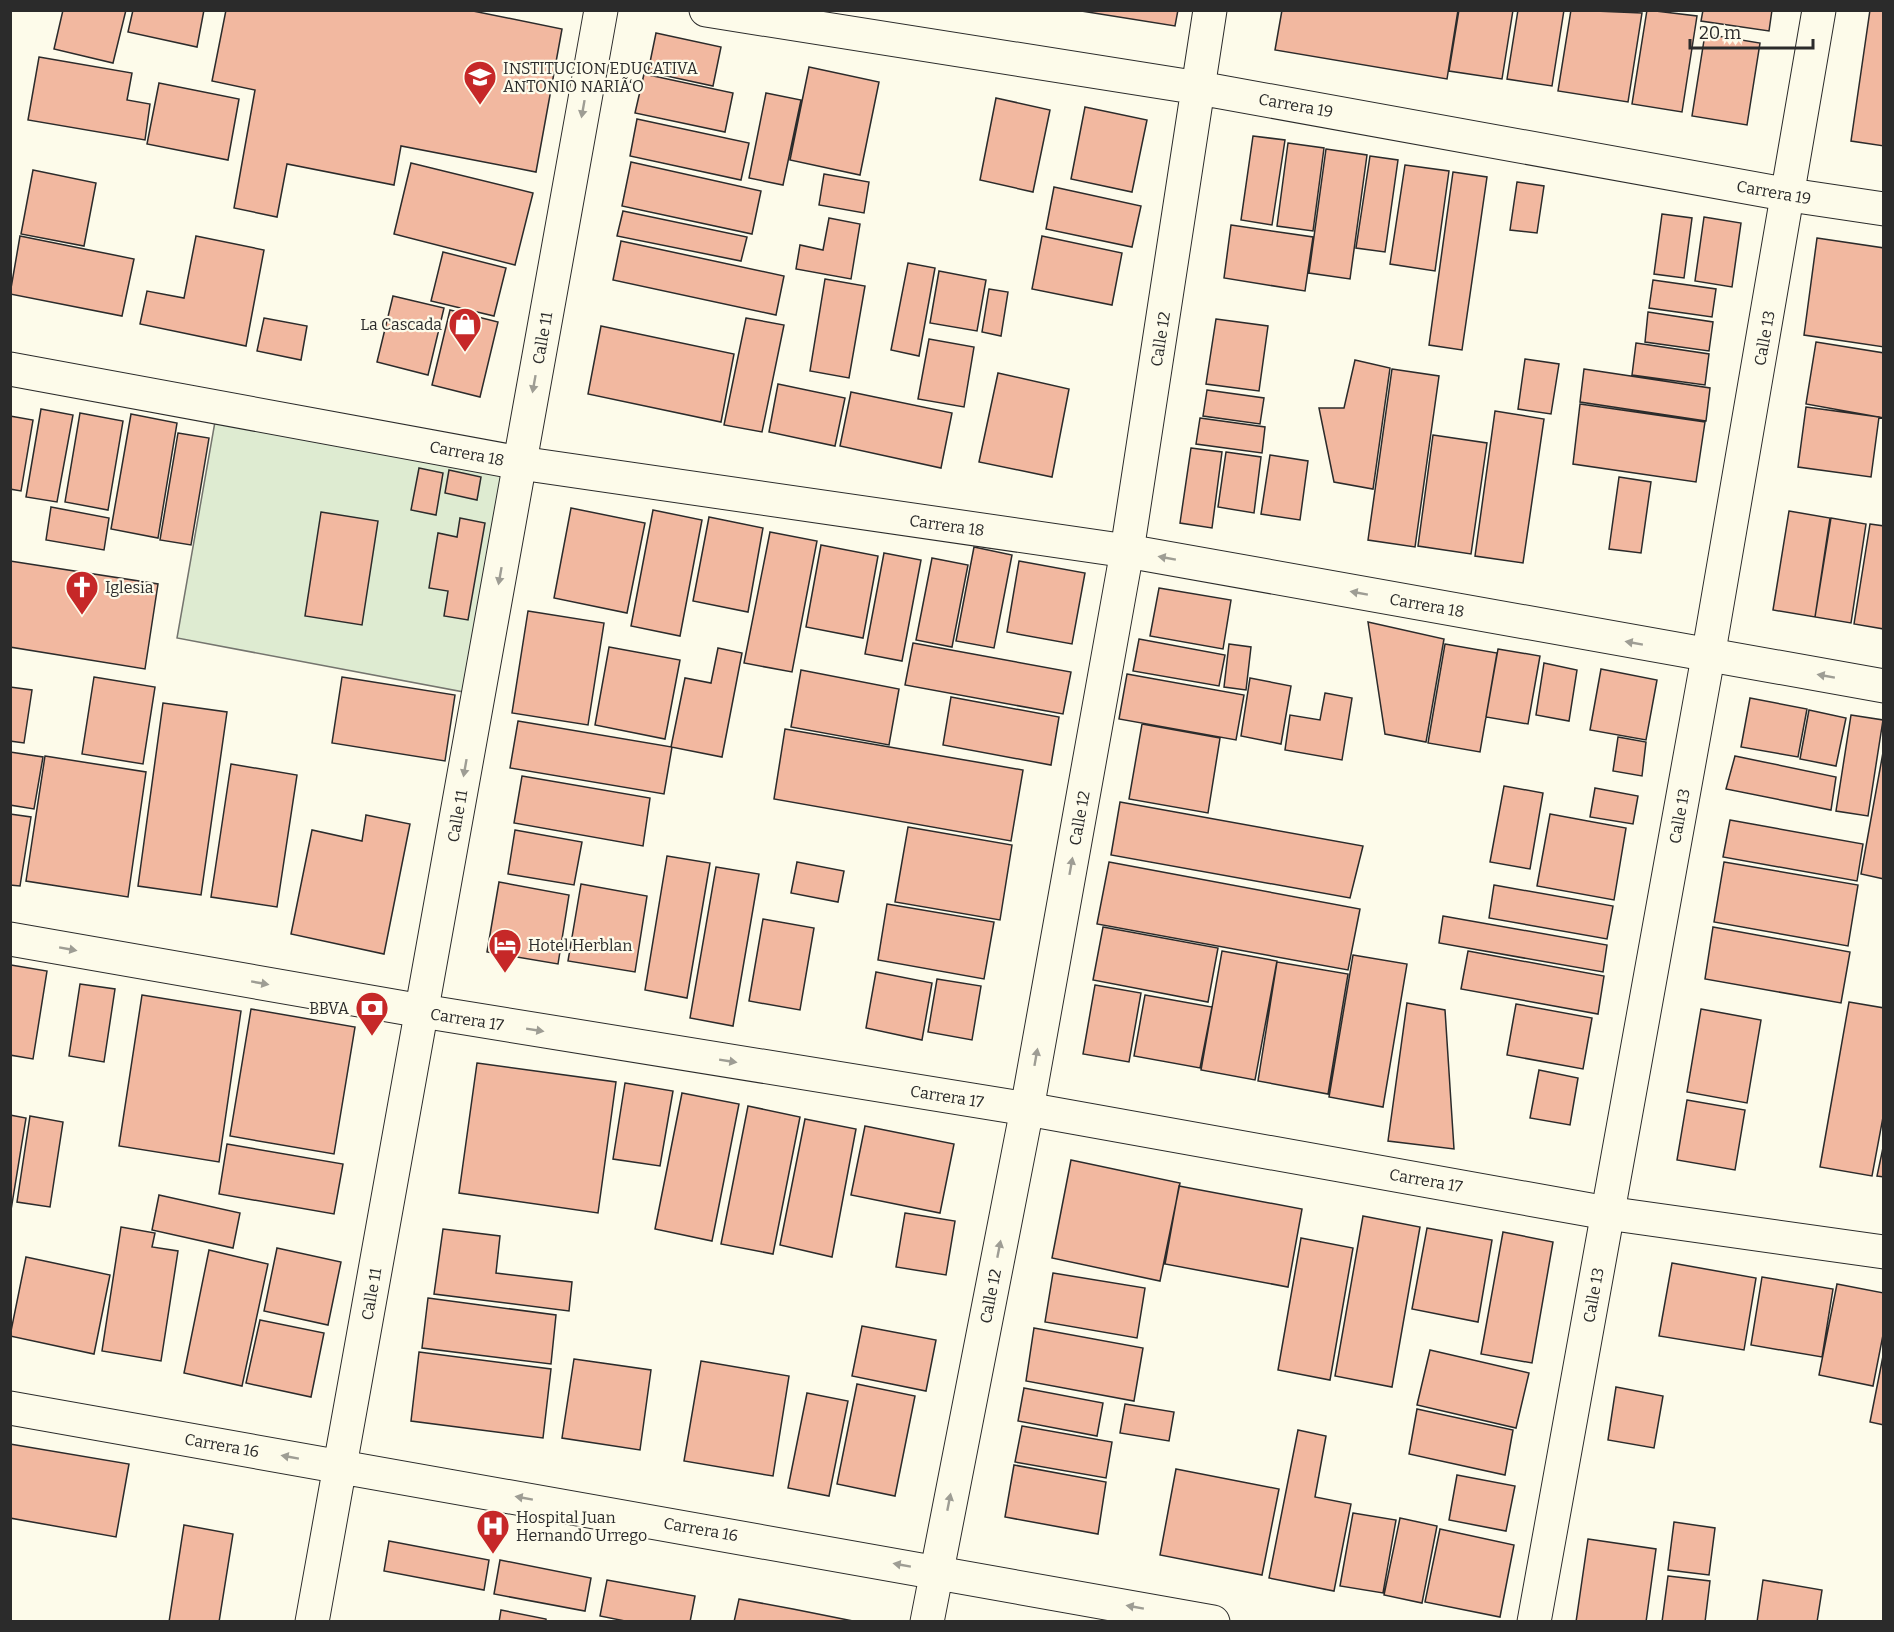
<svg xmlns="http://www.w3.org/2000/svg" width="1894" height="1632" font-family="Bitter,serif">
<style>
.green{fill:#deebd1;stroke:#74746e;stroke-width:1.5}
.building{fill:#f2b8a0;stroke:#2b2b2b;stroke-width:1.5}
.lines{fill:none;stroke-linecap:round;stroke-linejoin:round}
.minor-casing{stroke:#2b2b2b;stroke-width:35}
.tertiary-casing{stroke:#2b2b2b;stroke-width:35}
.minor{stroke:#fdfbea;stroke-width:33}
.tertiary{stroke:#fdfbea;stroke-width:33}
.oneway{fill:#9e9d94}
.labels{text-anchor:middle;stroke-width:4.5;stroke-linejoin:round;paint-order:stroke}
.poi-label{font-size:16px;fill:#2b2b2b;stroke:#fdfbea;text-anchor:start}
.street-label{font-size:16px;fill:#2b2b2b;stroke:#fdfbea}
</style>
<rect width="100%" height="100%" fill="#fdfbea"/>
<path class="green" d="M216,416L504,473L464,692L177,638Z"/>
<path class="building" d="M63,10H126L113,63L54,49Z
M133,10H204L197,47L128,32Z
M226,10H468L562,29L536,172L401,146L394,185L287,164L277,217L234,208L255,90L212,81Z
M1075,10H1178L1175,26Z
M1282,10H1458L1447,79L1275,50Z
M1459,10H1513L1502,79L1449,71Z
M1518,10H1564L1552,86L1507,79Z
M1571,10L1642,13L1628,102L1558,91Z
M1647,10L1697,16L1682,112L1632,104Z
M1703,10H1772L1769,31L1701,21Z
M1870,10H1884V146L1851,141Z
M656,33L721,47L713,86L648,72Z
M1705,34L1760,43L1747,125L1692,116Z
M39,57L132,73L127,100L150,104L145,140L28,120Z
M809,67L879,82L860,175L790,160Z
M644,74L733,93L725,132L635,113Z
M159,83L239,99L228,160L147,144Z
M766,93L801,100L783,185L749,178Z
M996,98L1050,110L1033,192L980,180Z
M1085,107L1147,120L1132,192L1071,179Z
M637,119L749,143L741,180L630,156Z
M1253,136L1285,140L1272,225L1241,220Z
M1288,143L1324,148L1313,231L1277,226Z
M1326,149L1367,155L1350,279L1309,273Z
M1370,156L1398,160L1385,252L1356,248Z
M631,162L761,191L752,234L622,206Z
M411,163L533,193L515,265L394,234Z
M1405,165L1449,171L1435,271L1390,264Z
M33,170L96,183L84,246L21,234Z
M1453,172L1487,177L1462,350L1429,345Z
M824,174L869,182L864,213L819,205Z
M1517,182L1544,186L1537,233L1510,230Z
M1054,187L1141,206L1132,247L1046,229Z
M623,211L747,237L741,261L617,236Z
M1662,214L1692,218L1684,278L1654,274Z
M1704,217L1741,223L1732,287L1695,281Z
M829,218L860,224L851,279L796,269L800,245L823,250Z
M1231,225L1313,237L1305,291L1224,278Z
M20,236L134,259L122,316L10,294Z
M196,236L264,250L246,346L140,324L147,291L184,298Z
M1042,236L1122,253L1112,305L1032,289Z
M1817,238L1884,248V347L1804,335Z
M621,241L784,276L776,315L613,280Z
M443,252L506,268L494,316L431,301Z
M908,263L935,268L919,356L891,350Z
M939,271L986,280L977,331L930,323Z
M825,279L865,286L849,378L810,371Z
M1653,280L1716,289L1712,317L1649,308Z
M989,289L1008,292L1001,336L982,332Z
M393,296L444,308L428,375L377,362Z
M450,310L498,322L480,397L432,385Z
M1648,312L1713,322L1709,351L1645,342Z
M264,318L307,326L301,360L257,351Z
M746,318L784,325L762,432L724,425Z
M1216,319L1268,326L1259,391L1206,384Z
M601,326L734,354L721,422L588,394Z
M929,339L974,347L964,407L918,399Z
M1816,342L1884,353V418L1806,404Z
M1636,343L1709,354L1705,385L1632,375Z
M1525,359L1559,364L1551,414L1518,409Z
M1355,360L1390,368L1373,489L1334,482L1319,408H1344Z
M1392,369L1439,376L1415,547L1368,540Z
M1584,369L1710,388L1706,421L1580,402Z
M998,373L1069,389L1052,477L979,462Z
M778,384L845,398L835,446L769,432Z
M1207,390L1264,398L1260,424L1203,416Z
M851,392L952,413L941,468L840,446Z
M1580,404L1705,422L1696,482L1573,464Z
M1806,407L1879,417L1871,477L1798,467Z
M41,409L73,415L57,502L26,497Z
M1495,411L1544,419L1523,563L1475,556Z
M80,413L123,421L108,510L65,502Z
M131,414L177,423L158,538L111,529Z
M10,416L33,420L21,491L10,489Z
M1200,418L1265,427L1262,453L1196,444Z
M178,433L209,438L191,545L160,540Z
M1433,435L1487,443L1471,554L1418,546Z
M1191,448L1222,452L1212,528L1180,523Z
M1226,452L1261,457L1254,513L1218,507Z
M1270,455L1308,461L1300,520L1261,514Z
M419,468L443,473L436,515L411,510Z
M449,470L481,477L477,500L445,493Z
M1619,477L1651,482L1641,553L1609,549Z
M51,507L109,518L104,550L46,540Z
M571,508L645,523L627,613L554,598Z
M653,510L702,520L680,636L631,626Z
M1789,511L1830,518L1815,617L1773,610Z
M321,512L378,521L362,625L305,616Z
M709,517L763,528L748,612L693,601Z
M460,518L485,523L468,620L444,616L448,591L429,588L438,533L457,537Z
M1831,518L1866,524L1851,623L1815,617Z
M1870,524L1884,526V629L1854,624Z
M770,532L817,541L792,672L744,663Z
M821,545L878,556L863,638L806,627Z
M974,547L1012,555L994,648L956,641Z
M884,553L921,560L902,661L865,654Z
M932,558L968,565L952,647L916,640Z
M10,561L158,584L145,669L10,647Z
M1019,561L1085,573L1072,644L1007,632Z
M1159,588L1231,600L1223,649L1150,636Z
M528,611L604,623L588,725L512,713Z
M1368,622L1444,639L1426,742L1385,734Z
M1139,639L1225,655L1219,686L1133,671Z
M913,643L1071,672L1063,714L905,685Z
M1229,644L1251,647L1246,690L1224,687Z
M1445,644L1497,653L1480,752L1428,743Z
M609,647L680,660L665,739L595,725Z
M718,648L742,653L722,757L671,747L685,678L711,683Z
M1498,649L1540,656L1528,724L1486,717Z
M1544,663L1577,670L1569,721L1536,715Z
M1601,669L1657,680L1646,740L1590,730Z
M801,670L899,689L889,745L791,727Z
M1127,674L1244,695L1236,740L1119,719Z
M94,677L155,687L143,764L82,754Z
M342,677L455,695L445,761L332,743Z
M1250,678L1291,686L1281,744L1241,736Z
M10,687L32,690L24,743L10,741Z
M1325,693L1352,698L1342,760L1285,750L1290,715L1320,720Z
M951,697L1059,717L1051,765L943,745Z
M1750,698L1807,709L1798,757L1741,747Z
M163,703L227,712L201,895L138,886Z
M1809,710L1846,718L1836,766L1800,759Z
M1851,715L1883,720L1868,816L1836,811Z
M518,721L672,747L664,794L510,768Z
M1142,724L1220,738L1208,813L1129,799Z
M785,729L1023,770L1011,841L774,799Z
M1618,737L1646,742L1642,776L1613,771Z
M1884,747V879L1861,874Z
M10,752L43,757L34,809L10,805Z
M45,756L146,772L128,897L26,881Z
M1735,756L1836,777L1831,810L1726,789Z
M231,764L297,775L277,907L211,897Z
M522,776L650,798L643,846L514,823Z
M1504,786L1543,793L1530,869L1490,862Z
M1595,788L1638,796L1633,824L1590,817Z
M1120,802L1363,846L1350,898L1111,855Z
M10,814L31,817L20,886L10,885Z
M1550,814L1626,828L1614,900L1537,886Z
M366,815L410,824L384,954L291,934L312,830L362,841Z
M1730,820L1863,844L1857,881L1723,857Z
M908,827L1012,845L1000,920L895,902Z
M515,830L582,842L574,885L508,874Z
M667,856L710,863L687,998L645,990Z
M797,862L844,871L838,902L791,893Z
M1109,862L1360,909L1348,970L1097,924Z
M1724,862L1858,885L1848,946L1714,922Z
M716,867L759,874L733,1026L690,1018Z
M499,882L569,895L558,964L487,952Z
M581,884L647,896L635,972L568,961Z
M1494,885L1613,906L1607,939L1489,918Z
M887,904L994,922L984,979L878,960Z
M1443,916L1607,945L1603,972L1439,943Z
M763,919L814,928L800,1010L749,1001Z
M1103,927L1218,948L1208,1002L1093,980Z
M1713,927L1850,952L1841,1003L1705,979Z
M1222,951L1277,961L1255,1080L1201,1070Z
M1468,951L1604,976L1598,1014L1461,989Z
M1353,955L1407,964L1383,1107L1329,1097Z
M1277,962L1348,974L1328,1094L1258,1081Z
M11,965L47,971L33,1059L10,1055Z
M876,972L932,983L922,1040L866,1028Z
M937,979L981,986L972,1040L928,1032Z
M80,984L115,989L104,1062L69,1056Z
M1095,985L1141,993L1129,1062L1083,1054Z
M142,995L241,1011L219,1162L119,1146Z
M1145,995L1212,1007L1200,1068L1134,1056Z
M1849,1002L1884,1008V1112L1872,1176L1820,1167Z
M1407,1003L1445,1010L1454,1149L1388,1141Z
M1516,1004L1592,1018L1583,1069L1507,1055Z
M251,1009L355,1027L334,1154L230,1136Z
M1701,1009L1761,1020L1747,1103L1687,1092Z
M477,1063L616,1082L598,1213L459,1193Z
M1539,1070L1578,1078L1570,1125L1530,1118Z
M625,1083L673,1091L660,1166L613,1159Z
M682,1093L739,1104L712,1241L655,1229Z
M1687,1100L1745,1110L1735,1170L1677,1160Z
M748,1106L800,1117L773,1254L721,1244Z
M10,1115L26,1118L11,1210H10Z
M30,1116L63,1122L50,1207L17,1202Z
M805,1119L856,1129L832,1257L780,1245Z
M865,1126L954,1144L940,1213L851,1195Z
M1884,1143V1177L1877,1176Z
M227,1144L343,1164L334,1214L219,1194Z
M1071,1160L1180,1183L1160,1281L1052,1258Z
M1179,1186L1302,1209L1288,1287L1165,1264Z
M159,1195L240,1213L233,1248L152,1230Z
M905,1213L955,1221L946,1275L896,1267Z
M1363,1216L1420,1227L1392,1387L1335,1376Z
M121,1227L155,1233L152,1247L178,1251L161,1361L102,1351Z
M1427,1228L1492,1240L1478,1322L1412,1309Z
M443,1229L500,1236L496,1273L572,1282L569,1311L434,1294Z
M1503,1232L1553,1242L1532,1363L1481,1354Z
M1301,1238L1353,1248L1330,1380L1278,1370Z
M277,1248L341,1262L328,1325L264,1311Z
M209,1250L268,1264L242,1386L184,1373Z
M26,1257L110,1275L94,1354L10,1336Z
M1672,1263L1756,1278L1744,1350L1659,1336Z
M1053,1273L1145,1288L1137,1338L1045,1322Z
M1762,1277L1833,1289L1822,1357L1751,1345Z
M1837,1284L1884,1293V1330L1873,1386L1819,1375Z
M428,1298L556,1315L551,1364L422,1348Z
M260,1320L324,1333L311,1397L246,1383Z
M862,1326L936,1340L926,1391L852,1376Z
M1034,1328L1143,1348L1134,1401L1026,1381Z
M1430,1350L1529,1373L1516,1428L1417,1405Z
M1884,1351V1425L1870,1422Z
M419,1352L551,1369L543,1438L411,1421Z
M574,1359L651,1370L640,1450L562,1438Z
M701,1361L789,1376L773,1476L684,1461Z
M857,1384L915,1396L895,1496L837,1484Z
M1616,1387L1663,1396L1654,1448L1608,1440Z
M1024,1388L1103,1403L1097,1436L1018,1421Z
M807,1393L848,1401L829,1496L788,1488Z
M1125,1404L1174,1412L1169,1441L1120,1433Z
M1417,1409L1513,1430L1505,1475L1409,1454Z
M1022,1426L1112,1442L1106,1478L1015,1462Z
M1298,1430L1326,1436L1315,1497L1351,1504L1334,1591L1269,1578Z
M10,1444L129,1464L116,1537L10,1518Z
M1014,1465L1106,1482L1098,1534L1005,1517Z
M1176,1469L1279,1489L1262,1575L1160,1555Z
M1457,1475L1515,1486L1506,1531L1449,1520Z
M1353,1513L1396,1520L1383,1593L1340,1586Z
M1400,1518L1437,1526L1422,1603L1384,1595Z
M1674,1522L1715,1528L1709,1575L1668,1570Z
M184,1525L233,1534L219,1622H169Z
M1440,1529L1514,1545L1500,1617L1425,1602Z
M1588,1539L1656,1549L1646,1622H1576Z
M389,1541L489,1560L484,1590L384,1571Z
M500,1560L591,1578L585,1611L494,1594Z
M1668,1576L1710,1581L1705,1622H1662Z
M607,1580L695,1596L690,1622H630L600,1616Z
M1763,1580L1822,1590L1817,1622H1757Z
M739,1599L793,1609L858,1622H734Z
M501,1610L546,1619V1622H499Z"/>
<g class="lines">
<g class="minor-casing">
<path id="minor" d="M706,10L1199,88L1790,195L1884,209
M10,1408L1213,1622
M312,1622L601,10
M927,1622L1027,1109L1127,551L1210,10
M1534,1622L1708,657L1819,10"/>
</g>
<g class="tertiary-casing">
<path id="tertiary" d="M10,369L520,463L1127,551L1884,686
M10,939L422,1011L1027,1109L1607,1213L1884,1252"/>
</g>
<use href="#minor" class="minor"/>
<use href="#tertiary" class="tertiary"/>
</g>
<defs><path id="oneway-solid" d="M-6-.8H1V-3.2L6.5 0L1 3.2V.8H-6Z" transform="scale(1.5)"/></defs>
<g class="oneway">
<use href="#oneway-solid" transform="translate(583 109) rotate(100)"/>
<use href="#oneway-solid" transform="translate(534 384) rotate(100)"/>
<use href="#oneway-solid" transform="translate(1167 558) rotate(-170)"/>
<use href="#oneway-solid" transform="translate(500 576) rotate(100)"/>
<use href="#oneway-solid" transform="translate(1359 593) rotate(-170)"/>
<use href="#oneway-solid" transform="translate(1634 643) rotate(-170)"/>
<use href="#oneway-solid" transform="translate(1826 676) rotate(-170)"/>
<use href="#oneway-solid" transform="translate(465 768) rotate(100)"/>
<use href="#oneway-solid" transform="translate(1071 866) rotate(-80)"/>
<use href="#oneway-solid" transform="translate(68 949) rotate(10)"/>
<use href="#oneway-solid" transform="translate(260 983) rotate(10)"/>
<use href="#oneway-solid" transform="translate(535 1030) rotate(9)"/>
<use href="#oneway-solid" transform="translate(1036 1057) rotate(-80)"/>
<use href="#oneway-solid" transform="translate(728 1061) rotate(9)"/>
<use href="#oneway-solid" transform="translate(999 1249) rotate(-79)"/>
<use href="#oneway-solid" transform="translate(290 1457) rotate(-170)"/>
<use href="#oneway-solid" transform="translate(524 1498) rotate(-170)"/>
<use href="#oneway-solid" transform="translate(949 1502) rotate(-79)"/>
<use href="#oneway-solid" transform="translate(902 1565) rotate(-170)"/>
<use href="#oneway-solid" transform="translate(1135 1607) rotate(-170)"/>
</g>
<defs>
<g id="school-pin" transform="scale(1.725)"><path d="M0 17L-7.5 6A9.5 9.5 0 1 1 7.5 6Z" fill="#c62828" stroke="#fdfbea"/><path d="M0-5L7-2L0 1L-7-2ZM-4 1L0 2.5L4 1V4Q0 6-4 4Z" fill="#fff"/></g>
<g id="shop-pin" transform="scale(1.725)"><path d="M0 17L-7.5 6A9.5 9.5 0 1 1 7.5 6Z" fill="#c62828" stroke="#fdfbea"/><path d="M-5-2.5h2.3a2.7 3.5 0 0 1 5.4 0H5L5.5 6h-11ZM-1.5-2.5h3a1.5 2.3 0 0 0-3 0Z" fill="#fff"/></g>
<g id="church-pin" transform="scale(1.725)"><path d="M0 17L-7.5 6A9.5 9.5 0 1 1 7.5 6Z" fill="#c62828" stroke="#fdfbea"/><path d="M-1.2-6h2.4v3.5h3.3v2.4h-3.3V6h-2.4V-.1h-3.3v-2.4h3.3Z" fill="#fff"/></g>
<g id="hotel-pin" transform="scale(1.725)"><path d="M0 17L-7.5 6A9.5 9.5 0 1 1 7.5 6Z" fill="#c62828" stroke="#fdfbea"/><path d="M-6-4.5h1.5V1H6V5H4.5V3h-9V5H-6ZM-4 0a1.8 1.8 0 1 1 3.6 0ZM.5 0V-2.5h3Q6-2.5 6 0Z" fill="#fff"/></g>
<g id="bank-pin" transform="scale(1.725)"><path d="M0 17L-7.5 6A9.5 9.5 0 1 1 7.5 6Z" fill="#c62828" stroke="#fdfbea"/><path d="M-6-4H6V4H-6ZM0-2.3a2.3 2.3 0 1 0 0 4.6a2.3 2.3 0 1 0 0-4.6Z" fill="#fff"/></g>
<g id="hospital-pin" transform="scale(1.725)"><path d="M0 17L-7.5 6A9.5 9.5 0 1 1 7.5 6Z" fill="#c62828" stroke="#fdfbea"/><path d="M-5-5h3v3.5h4V-5h3V5h-3V1.5h-4V5h-3Z" fill="#fff"/></g>
</defs>
<g fill-rule="evenodd">
<use href="#school-pin" x="480" y="77"/>
<use href="#shop-pin" x="465" y="324"/>
<use href="#church-pin" x="82" y="587"/>
<use href="#hotel-pin" x="505" y="945"/>
<use href="#bank-pin" x="372" y="1008"/>
<use href="#hospital-pin" x="493" y="1526"/>
</g>
<g class="labels">
<g class="poi-label">
<text x="503" y="74">INSTITUCION EDUCATIVA<tspan x="503" dy="18">ANTONIO NARIÃ‘O</tspan></text>
<text x="442" y="330" text-anchor="end">La Cascada</text>
<text x="105" y="593">Iglesia</text>
<text x="528" y="951">Hotel Herblan</text>
<text x="349" y="1014" text-anchor="end">BBVA</text>
<text x="516" y="1523">Hospital Juan<tspan x="516" dy="18">Hernando Urrego</tspan></text>
</g>
<g class="street-label">
<text transform="translate(1296 105) rotate(10)" y="6">Carrera 19</text>
<text transform="translate(1774 192) rotate(10)" y="6">Carrera 19</text>
<text transform="translate(542 338) rotate(-80)" y="6">Calle 11</text>
<text transform="translate(1764 338) rotate(-80)" y="6">Calle 13</text>
<text transform="translate(1160 339) rotate(-81)" y="6">Calle 12</text>
<text transform="translate(467 453) rotate(11)" y="6">Carrera 18</text>
<text transform="translate(947 525) rotate(8)" y="6">Carrera 18</text>
<text transform="translate(1427 605) rotate(10)" y="6">Carrera 18</text>
<text transform="translate(457 816) rotate(-80)" y="6">Calle 11</text>
<text transform="translate(1679 816) rotate(-80)" y="6">Calle 13</text>
<text transform="translate(1079 818) rotate(-80)" y="6">Calle 12</text>
<text transform="translate(467 1019) rotate(9)" y="6">Carrera 17</text>
<text transform="translate(947 1096) rotate(9)" y="6">Carrera 17</text>
<text transform="translate(1426 1180) rotate(10)" y="6">Carrera 17</text>
<text transform="translate(371 1294) rotate(-80)" y="6">Calle 11</text>
<text transform="translate(1593 1295) rotate(-80)" y="6">Calle 13</text>
<text transform="translate(990 1296) rotate(-79)" y="6">Calle 12</text>
<text transform="translate(222 1445) rotate(10)" y="6">Carrera 16</text>
<text transform="translate(701 1529) rotate(10)" y="6">Carrera 16</text>
</g>
</g>
<rect width="1894" height="1632" fill="none" stroke="#2b2b2b" stroke-width="24"/>
<path d="M1690 39v9h123v-9" fill="none" stroke="#2b2b2b" stroke-width="3"/>
<text x="1699" y="39" font-size="18" fill="#2b2b2b" stroke="#fdfbea" stroke-width="4.5" paint-order="stroke">20 m</text>
</svg>
